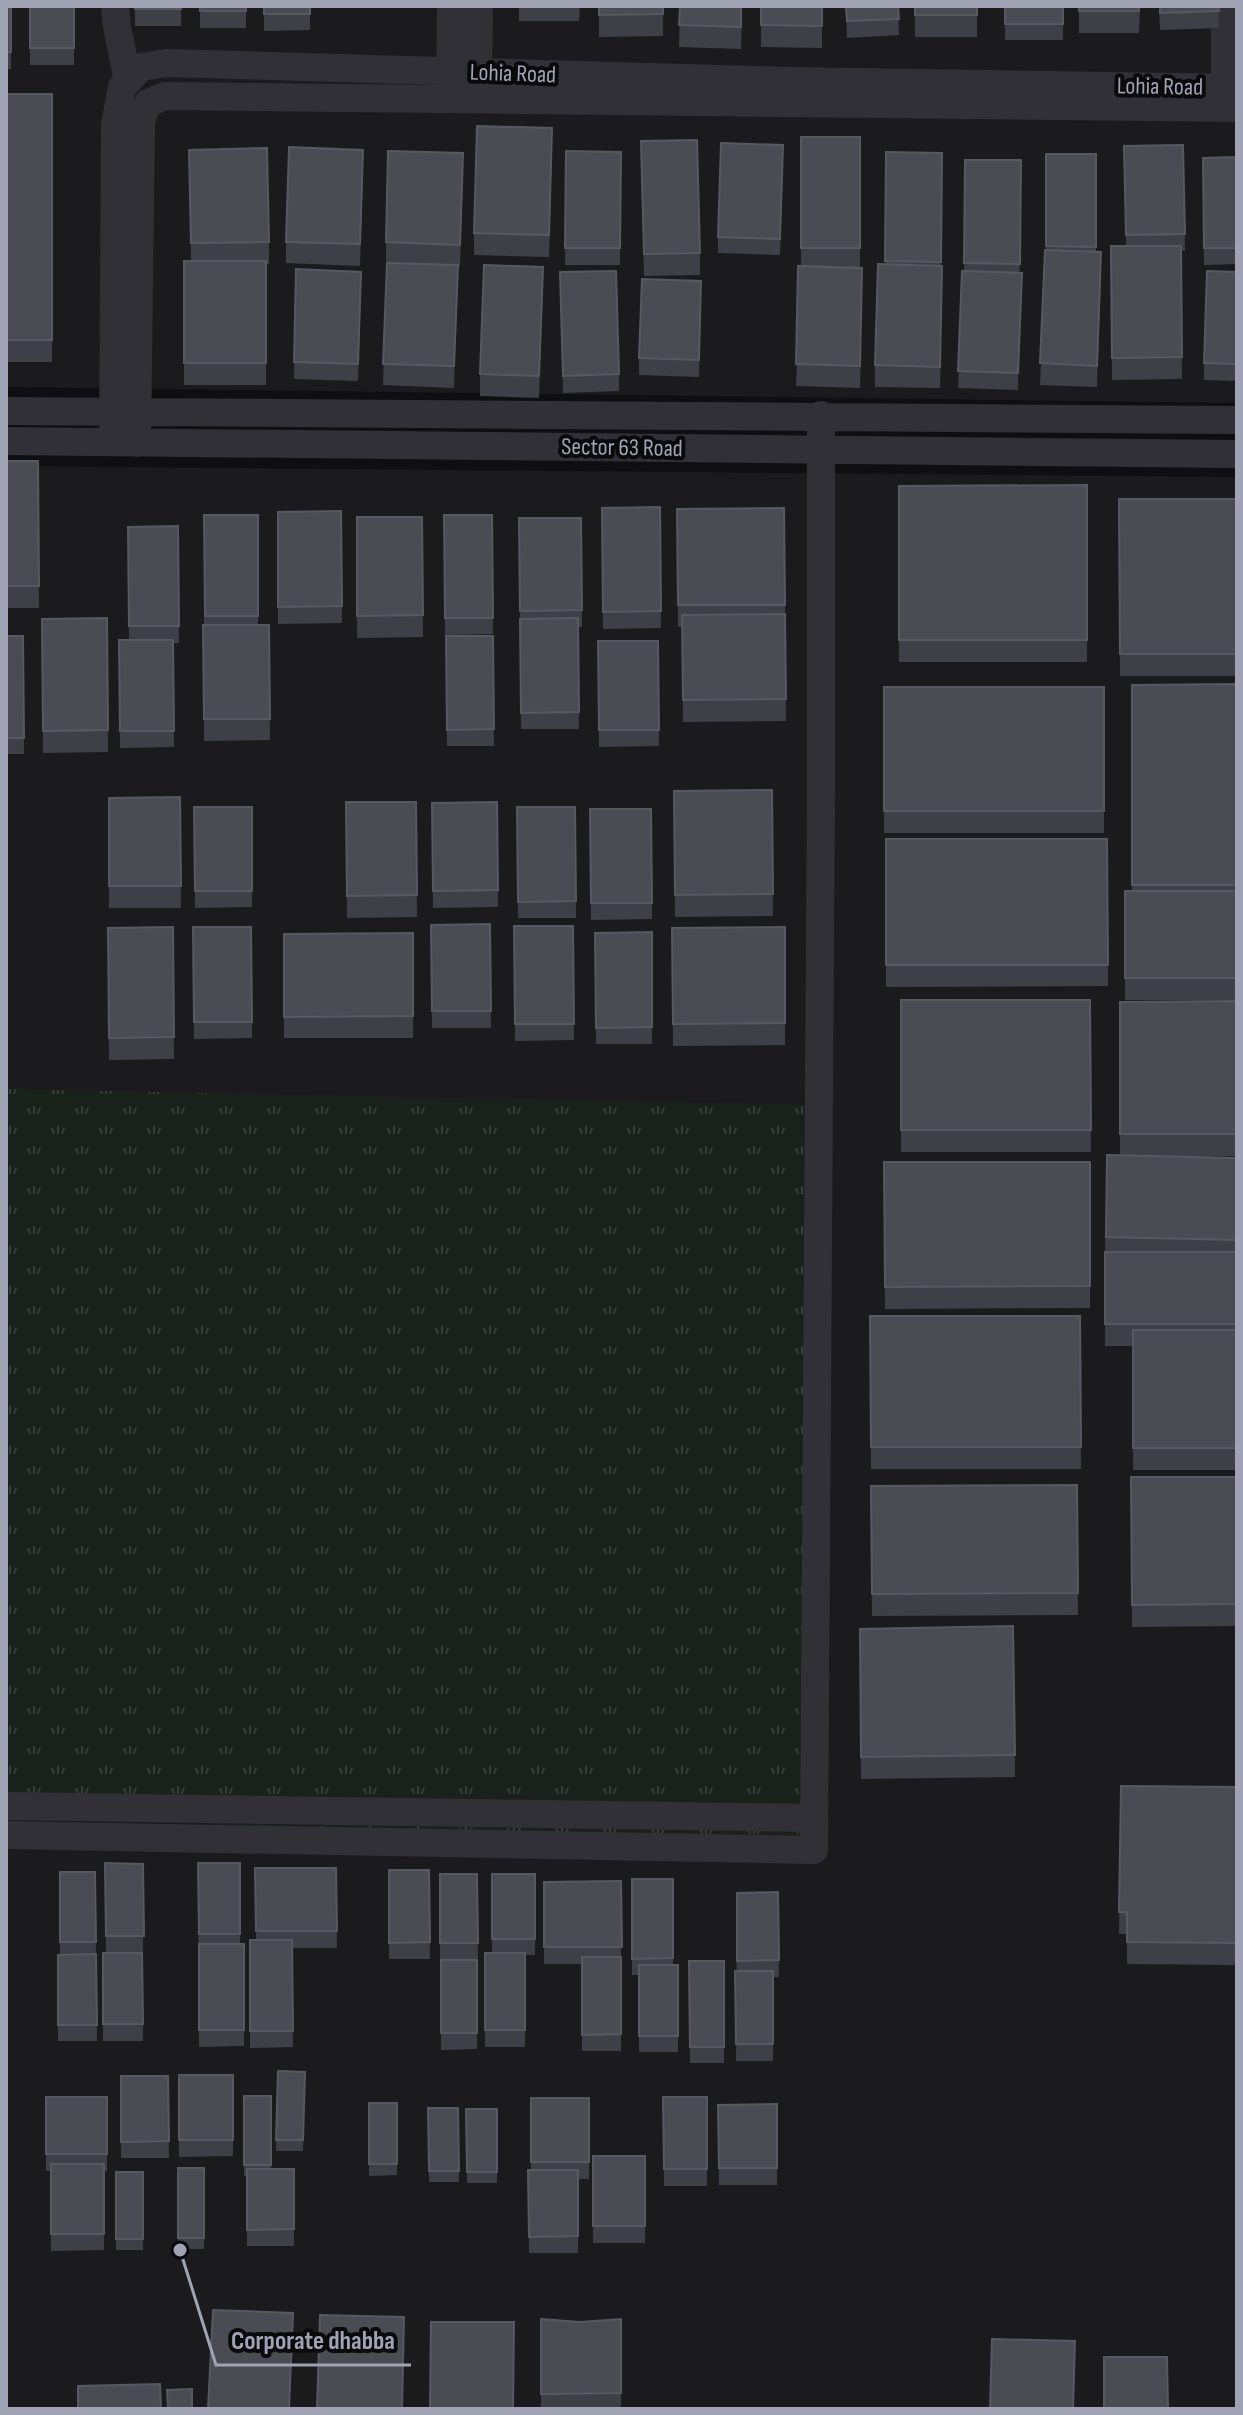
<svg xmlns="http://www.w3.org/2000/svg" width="1243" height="2415" viewBox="0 0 1243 2415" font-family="'Sofia Sans Condensed',sans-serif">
<defs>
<pattern id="grass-tufts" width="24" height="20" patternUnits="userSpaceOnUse" patternTransform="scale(2)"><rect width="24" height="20" fill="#19211b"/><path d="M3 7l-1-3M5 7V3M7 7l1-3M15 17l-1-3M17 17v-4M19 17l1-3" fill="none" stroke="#373e3a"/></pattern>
</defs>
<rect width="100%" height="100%" fill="#0f0f11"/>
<path fill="#1b1b1e" d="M6 6H1237V403L6 387Z
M6 466 1237 477V2409H6Z"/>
<path fill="url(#grass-tufts)" d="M6 1089 819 1105 814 1850 6 1815Z"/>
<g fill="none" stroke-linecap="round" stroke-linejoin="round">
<path stroke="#303036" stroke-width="28" d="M115 6 117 27 128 81
M1225 87V6
M478 89 479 6
M450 90 451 6
M6 411 1237 420
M6 441 1237 454
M113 442 115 125 122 87 141 67 166 63 789 81 1237 88
M137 443 141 121 148 103 165 96 1237 108
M6 1806 814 1818
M6 1835 814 1850 821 790V415"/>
</g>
<path fill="#3f4047" d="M6 6H11V69H6Z
M30 6H74V65H30Z
M135 6H181V26H135Z
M200 6H246V28H200Z
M264 6H310V30L264 31Z
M519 6H580L579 21H519Z
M599 6H663V36L599 37Z
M680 6H742L741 49 679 47Z
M761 6H822V48L761 47Z
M846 6H898L899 35 847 38Z
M915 6H977V37H915Z
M1005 6H1063V40H1005Z
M1079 6H1140L1139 33H1079Z
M1159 6H1218L1219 28 1160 30Z
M6 94H52V362H6Z
M801 137H860V268L862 290 860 388 796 386 801 266Z
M1183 145 1185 251H1181L1182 379 1112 380 1111 246H1126L1124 146Z
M189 150 269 242V264H266V385H184V261H191Z
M552 150 549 257 474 255V233Z
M566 151 621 152 620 265H565Z
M886 152 942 153 941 266 942 288 940 388 875 387V365L885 264Z
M1046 154H1096V252L1101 274 1097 387 1040 385 1046 250Z
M1237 157V264L1204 265 1203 158Z
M965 160H1021L1018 390 958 388 964 271Z
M783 162 780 255 718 253V237Z
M641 163 700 253V275L644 276Z
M363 172 360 266 286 263V242Z
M463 174 460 267 458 266 454 388 383 385 387 264H386V242Z
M296 269 361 288 358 381 294 379Z
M1237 272V381L1204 380V363Z
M701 281 699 377 639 375V358Z
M543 289 539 398 480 396V374Z
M560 289 619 374V391L563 393Z
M6 461H38L39 608H6Z
M1087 485V662H899V486Z
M1119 499H1237V676H1120Z
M660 507 661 628 603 629 602 508Z
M784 508 786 721 683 722 682 627H678L677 509Z
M341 511 342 623 278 624V512Z
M204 515H258V625H269L270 740 204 741Z
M444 515H492L493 634 445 635Z
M357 517H422L423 637 357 638Z
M519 518H581L582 627H578L579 729H521Z
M178 526 179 643H173L174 747 120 748 119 640H129L128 527Z
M107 618 108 752 43 753 42 619Z
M6 636H23L24 754H6Z
M446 636H493L494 746H447Z
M598 641H658L659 746 599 747Z
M1237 684V1000H1125V891H1132V685Z
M884 687H1104V833H884Z
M772 790 773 916 675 917 674 791Z
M180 797 181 908H109V798Z
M346 802H416L417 917 347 918Z
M497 802 498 907 433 908 432 803Z
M194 807H252V907L195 908Z
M517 807H575L576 918H518Z
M590 809H651L652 919 591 920Z
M886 839H1107L1108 986 886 987Z
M490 924 491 1028H432L431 925Z
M514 926H573L574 1040 515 1041Z
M173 927 174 1059 109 1060 108 928Z
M193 927H251L252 1038 194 1039Z
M785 927V1045L673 1046 672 928Z
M652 932V1044H596L595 933Z
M413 933V1038H284V934Z
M901 1000H1090L1091 1152H901Z
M1237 1001V1156H1134L1237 1158V1470H1133V1346H1105V1252L1107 1155 1120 1156V1002Z
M884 1162H1090V1308L885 1309Z
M870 1316H1080L1081 1469H871Z
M1131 1477H1237V1626L1132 1627Z
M1077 1485 1078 1615 872 1616 871 1486Z
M1013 1626 1015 1777 861 1779 860 1629Z
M1121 1786 1237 1787V1965L1127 1964V1934H1119Z
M105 1863 143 1864V2041H103V1953H106Z
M198 1863H240V1944H244V2046L199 2047Z
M255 1868H336L337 1948H292L293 2047 250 2048V1940H256Z
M389 1870H429L430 1959H389Z
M60 1872H95L97 2041H58V1955H60Z
M440 1874H477L478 1960H440Z
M492 1874H535V1955H525V2047H485V1953H492Z
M632 1879H673V1965H678V2052H639V1975H632Z
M621 1881V2051H582V1964H544V1882Z
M778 1892 779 1977H773V2061H736L737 1893Z
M441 1960H477V2049L441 2050Z
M689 1961H724V2063H690Z
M278 2071 305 2072 303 2151H276Z
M179 2075H233V2156L179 2157Z
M121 2076H168L169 2158H121Z
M244 2096H271V2169H294V2246H247V2176H244Z
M46 2097H107V2171H104V2250L51 2251V2171H46Z
M663 2097H707V2186H664Z
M531 2098H589V2179H578V2253H529L528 2170H531Z
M369 2103H397V2175L369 2176Z
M777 2104V2185H719L718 2105Z
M428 2108H458L459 2182H429Z
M466 2109H497V2183H467Z
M593 2156H645V2243H593Z
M178 2168H204V2249H178Z
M116 2172H143V2250H116Z
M541 2319 580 2322 621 2319V2409H541Z"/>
<path fill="#28282d" d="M1101 252V274L1097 387V366Z
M458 265V287L454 388V366Z
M543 267V289L539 398V376Z
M293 2313V2335L289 2409Z"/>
<path fill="#4a4b53" stroke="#575962" stroke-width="2" d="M6 6H11V52H6Z
M30 6H74V48H30Z
M135 6H181V9H135Z
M200 6H246V11H200Z
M264 6H310V14H264Z
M599 6H663V14L599 15Z
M680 6H741V27L679 25Z
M761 6H822V26L761 25Z
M846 6H898L899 19 847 21Z
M915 6H977V15H915Z
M1005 6H1063V24H1005Z
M1079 6H1139V11H1079Z
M1160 6H1218L1219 11 1160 13Z
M6 94H52V340H6Z
M477 126 552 128 549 235 474 233Z
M801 137H860V248H801Z
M697 140 700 253 644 254 641 141Z
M721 143 783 145 780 239 718 237Z
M1183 145 1185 234 1126 235 1124 146Z
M289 147 363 150 360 244 286 242Z
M267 148 269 242 191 243 189 150Z
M388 151 463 153 460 245 386 242Z
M566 151 621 152 620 248H565Z
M886 152 942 153 941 262 885 261Z
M1046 154H1096V247L1046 246Z
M1237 157V248H1204L1203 158Z
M965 160H1021L1020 264 964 263Z
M1111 246H1181L1182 357 1112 358Z
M1045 250 1101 252 1097 366 1040 363Z
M184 261H266V363H184Z
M387 263 458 265 454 366 383 364Z
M878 264 942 266 940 367 875 365Z
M484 265 543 267 539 376 480 374Z
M798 266 862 268 860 366 796 364Z
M296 269 361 272 358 364 294 362Z
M616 271 619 374 563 376 560 272Z
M962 271 1022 273 1018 373 958 371Z
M1207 271 1237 272V364L1204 363Z
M642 279 701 281 699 360 639 358Z
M6 461H38L39 586H6Z
M1087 485V640H899V486Z
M1119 499H1237V654H1120Z
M660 507 661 611 603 612 602 508Z
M784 508 785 605H678L677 509Z
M341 511 342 606 278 607V512Z
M204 515H258V616H205Z
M444 515H492L493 618H445Z
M357 517H422L423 615 357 616Z
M519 518H581L582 610 520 611Z
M178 526 179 626H129L128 527Z
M785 614 786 699 683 700 682 615Z
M107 618 108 730 43 731 42 619Z
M578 618 579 712 521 713 520 619Z
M203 625H269L270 719H204Z
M6 636H23L24 738H6Z
M446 636H493L494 729 447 730Z
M119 640H173L174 731H120Z
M598 641H658L659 730H599Z
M1237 684V885H1132V685Z
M884 687H1104V811H884Z
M772 790 773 894 675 895 674 791Z
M180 797 181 886H109V798Z
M346 802H416L417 895 347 896Z
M497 802 498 890 433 891 432 803Z
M194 807H252V891H195Z
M517 807H575L576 901 518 902Z
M590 809H651L652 903H591Z
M886 839H1107L1108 965H886Z
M1125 891H1237V978H1125Z
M490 924 491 1011H432L431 925Z
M514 926H573L574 1024H515Z
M173 927 174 1037 109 1038 108 928Z
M193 927H251L252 1022H194Z
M785 927V1023L673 1024 672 928Z
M652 932V1027L596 1028 595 933Z
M413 933V1016L284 1017V934Z
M901 1000H1090L1091 1130H901Z
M1237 1001V1134H1120V1002Z
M1107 1155 1237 1158V1240L1106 1237Z
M884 1162H1090V1286L885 1287Z
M1105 1252H1237V1324H1105Z
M870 1316H1080L1081 1447H871Z
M1133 1330H1237V1448H1133Z
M1131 1477H1237V1604L1132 1605Z
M1077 1485 1078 1593 872 1594 871 1486Z
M1013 1626 1015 1755 861 1757 860 1629Z
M1121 1786 1237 1787V1943L1127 1942V1912H1119Z
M105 1863 143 1864 144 1936H106Z
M198 1863H240V1934H199Z
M255 1868H336L337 1931H256Z
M389 1870H429L430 1942 389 1943Z
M60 1872H95L96 1942H60Z
M440 1874H477L478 1943H440Z
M492 1874H535V1939H492Z
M632 1879H673V1958L632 1959Z
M621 1881 622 1947H544V1882Z
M778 1892 779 1960 737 1961V1893Z
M250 1940H292L293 2031H250Z
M199 1944H244V2030H199Z
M103 1953H142L143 2024H103Z
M485 1953H525V2030H485Z
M96 1954 97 2025H58V1955Z
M582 1957H621V2034L582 2035Z
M441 1960H477V2033H441Z
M689 1961H724V2047H690Z
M639 1965H678V2036H639Z
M735 1971H773V2044H736Z
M278 2071 305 2072 303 2140H276Z
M179 2075H233V2140H179Z
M121 2076H168L169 2141 121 2142Z
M244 2096H271V2165H244Z
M46 2097H107V2154H46Z
M663 2097H707V2169H664Z
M531 2098H589V2162H531Z
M369 2103H397V2164H369Z
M777 2104V2168H719L718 2105Z
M428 2108H458L459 2171H429Z
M466 2109H497V2172H467Z
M593 2156H645V2226H593Z
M51 2164H104V2234H51Z
M178 2168H204V2238H178Z
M247 2169H294V2229L247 2230Z
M528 2170H578V2236L529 2237Z
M116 2172H143V2239H116Z
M213 2310 293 2313 289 2409H208Z
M320 2315 404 2317 402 2409H317Z
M541 2319 580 2322 621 2319V2393L541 2394Z
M431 2322H514L513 2409H430Z
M992 2339 1075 2341 1073 2409H990Z
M1104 2357H1167L1168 2409H1104Z
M160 2384 161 2409H78V2386Z
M192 2389V2409H168L167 2390Z"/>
<g text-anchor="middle" stroke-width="8" stroke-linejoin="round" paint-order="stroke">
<g font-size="24" fill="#9fa3b3" stroke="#0a0a0c">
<text transform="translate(513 73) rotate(2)" y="8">Lohia Road</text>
<text transform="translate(1160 86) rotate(1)" y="8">Lohia Road</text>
<text transform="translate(622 447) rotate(1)" y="8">Sector 63 Road</text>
</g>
</g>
<path fill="none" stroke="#9fa3b3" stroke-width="3" d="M180 2250L216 2365H411"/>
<circle fill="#9fa3b3" stroke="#0a0a0c" stroke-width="3" cx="180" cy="2250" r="8"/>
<g font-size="26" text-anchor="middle" font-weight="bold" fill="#9fa3b3" stroke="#0a0a0c" stroke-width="8" stroke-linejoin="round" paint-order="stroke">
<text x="313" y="2349">Corporate dhabba</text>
</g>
<rect width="1243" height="2415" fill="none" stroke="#9fa3b3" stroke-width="16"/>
</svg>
